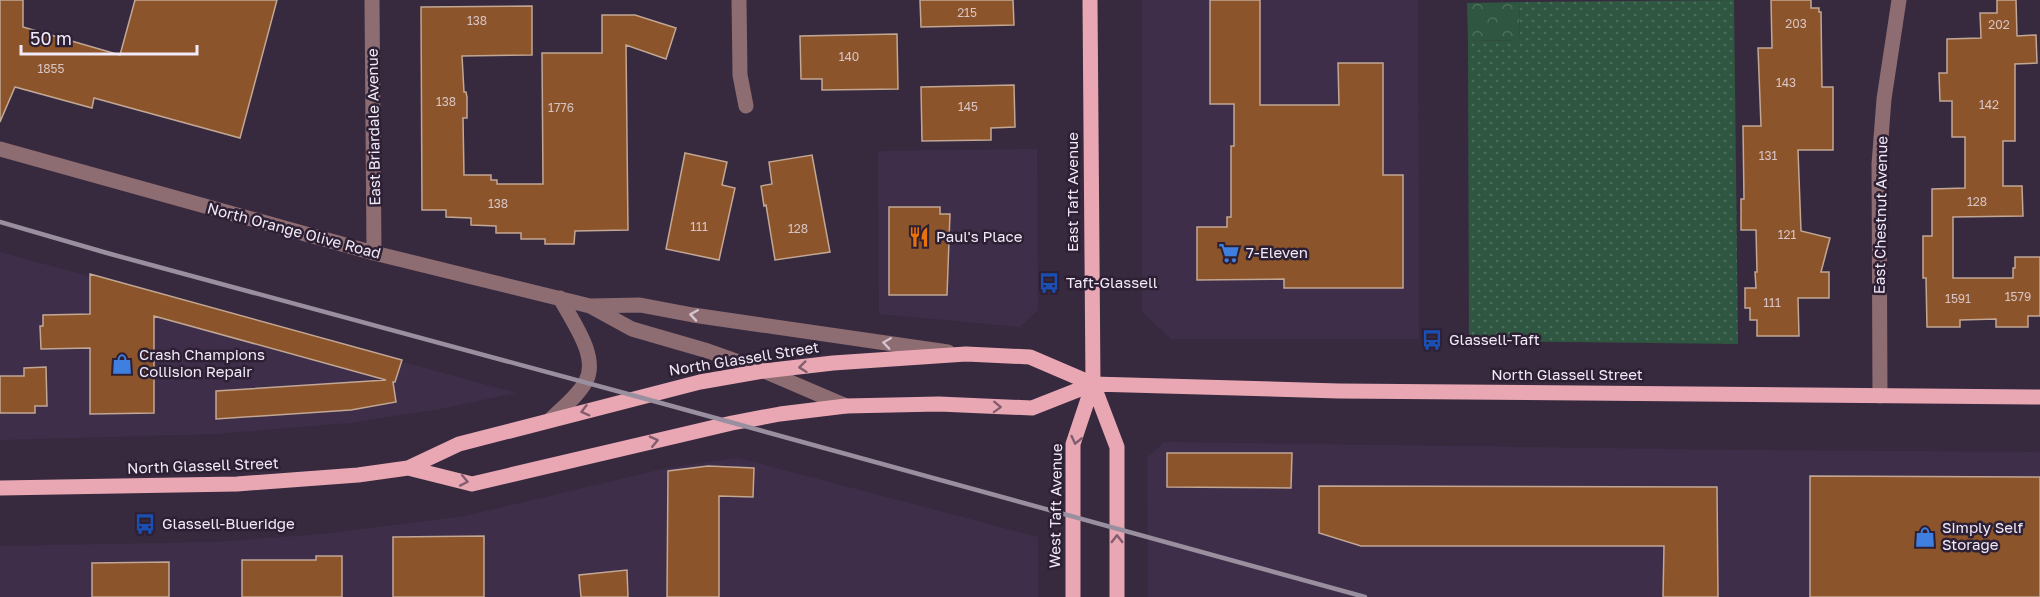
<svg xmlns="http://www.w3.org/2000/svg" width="2040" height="597" viewBox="0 0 2040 597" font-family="'Golos Text',sans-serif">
<defs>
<pattern id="grass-dots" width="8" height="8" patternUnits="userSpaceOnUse" patternTransform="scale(1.5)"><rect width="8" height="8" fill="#2e5640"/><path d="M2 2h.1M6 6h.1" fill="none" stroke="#4d6e5c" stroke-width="1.8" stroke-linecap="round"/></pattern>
<pattern id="forest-crowns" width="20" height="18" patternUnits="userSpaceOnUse" patternTransform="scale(1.5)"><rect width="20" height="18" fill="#2e5640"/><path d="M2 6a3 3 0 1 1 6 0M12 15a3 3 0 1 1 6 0" fill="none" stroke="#4d6e5c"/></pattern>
</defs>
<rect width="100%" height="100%" fill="#372a3e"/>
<path fill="#3f2e49" d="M1142 0H1418L1419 339H1171L1142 312Z
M1037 149 1038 310 1020 327 879 314 878 151Z
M0 252 516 393 440 409 349 423 215 434 0 440Z
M1164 442 1739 450 2040 452V597H1148L1147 458Z
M738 458 1038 537V597H0V546L215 542 323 534 465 516 667 468Z"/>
<path fill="url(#grass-dots)" d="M1734 0 1738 344 1469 341 1468 41 1520 40 1519 2Z"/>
<path fill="url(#forest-crowns)" d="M1519 2 1520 40 1468 41 1467 3Z"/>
<path fill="#8c542a" stroke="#c2a795" stroke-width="1.5" d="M0 0H23V27L120 55 135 0H277L240 138 94 98 92 108 15 87 0 122Z
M920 0H1013L1014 25 921 27Z
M1210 0H1260V105H1339L1338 63H1383V175H1403V288H1284V279L1197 280V227H1227V217H1231V146H1234V104H1210Z
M1771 0H1811V8H1819V12H1821L1822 87H1833V150H1798L1801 231 1830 238 1821 272H1829V298H1798L1799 336H1757V320H1750V308H1745V288H1756L1755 272H1757L1756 230H1741V199H1744L1743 126H1761L1758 48H1772Z
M1997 0H2016L2017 36 2036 35 2037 63 2015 64V141H2003V186H2022L2023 216 1953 217V278H2013V268H2015V257H2040V316H2028V327H1996V319L1960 320V327H1927L1926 278H1923V236H1932V189L1965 188V137H1952V101H1940L1939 73H1947V39L1981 38 1980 13H1997Z
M532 6V55L462 56 464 92H466L467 97V118H463L464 175H491V180H497V184H543L542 53H602V15H635L676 28 666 59 626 45 628 230 575 231 574 244H545V239H521V233H496V226L471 225V218L446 217V210H422L421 7Z
M897 34 898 89 822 90V79H801L800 36Z
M1014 85 1015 127 991 128V140L922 141 921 87Z
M685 153 727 162 722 185 735 188 719 260 666 249Z
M812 155 830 252 775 260 766 205 764 206 761 186 772 184 769 162Z
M889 207H940V214H950L947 295H889Z
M90 274 402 360 395 382H393L396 402 351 410 216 419V391L386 380 154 316V413L90 414V348L41 349 40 326H43V315L90 314Z
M46 367 47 406H35V413H0V376H24V368Z
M1167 453H1292L1291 488 1167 487Z
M708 466 754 468 753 497 719 496V597H667L668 471Z
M1810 476 2040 477V597H1810Z
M1319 486 1717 487 1718 597H1663L1664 546H1361L1319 533Z
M484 536V597H393V537Z
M316 556H342V597H242V560H316Z
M169 562V597H92V563Z
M627 570 628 597H581L579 575Z"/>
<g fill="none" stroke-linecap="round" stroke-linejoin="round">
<path stroke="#8d6c72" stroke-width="15" d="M372 0 374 253
M739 0 740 75 746 106
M0 149 374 253 590 306 640 305 693 315 948 352
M590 306 632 329 708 351 764 371 846 406
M1880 396 1879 164 1884 99 1899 0
M550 420C562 408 578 396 586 381 599 356 572 321 560 298"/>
<path stroke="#e9a7b4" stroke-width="15" d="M1093 384 1117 447V597
M408 468 472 484 732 423 780 414 846 406 939 404 1032 408 1093 384
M0 488 237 484 358 475 408 468 459 444 700 382 764 371 833 363 966 354 1030 357 1093 384 1339 391 2040 397
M1073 597V444L1093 384 1090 0"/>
<path stroke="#998f9f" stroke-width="4.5" d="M0 222 107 253 639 397 1365 597"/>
</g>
<defs><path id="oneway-chevron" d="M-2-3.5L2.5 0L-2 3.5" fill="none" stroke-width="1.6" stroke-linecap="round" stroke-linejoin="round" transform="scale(1.5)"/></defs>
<g stroke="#d3c4cf">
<use href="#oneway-chevron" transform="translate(694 315) rotate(-171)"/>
<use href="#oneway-chevron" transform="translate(887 343) rotate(-172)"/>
</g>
<g stroke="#825d6e">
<use href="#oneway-chevron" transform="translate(803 367) rotate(174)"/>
<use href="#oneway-chevron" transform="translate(997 407) rotate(2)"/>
<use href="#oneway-chevron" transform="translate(585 411) rotate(165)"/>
<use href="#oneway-chevron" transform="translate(1076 440) rotate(103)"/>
<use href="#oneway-chevron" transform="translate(654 441) rotate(-13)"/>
<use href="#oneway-chevron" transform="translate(464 481) rotate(11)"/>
<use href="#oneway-chevron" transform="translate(1117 539) rotate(-90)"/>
</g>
<defs>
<g id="restaurant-bare" transform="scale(1.62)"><path d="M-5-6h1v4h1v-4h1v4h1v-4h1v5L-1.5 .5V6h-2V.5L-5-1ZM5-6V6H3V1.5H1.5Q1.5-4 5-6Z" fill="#e8710a" stroke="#2d2034" stroke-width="2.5" paint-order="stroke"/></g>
<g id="supermarket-bare" transform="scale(1.62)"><path d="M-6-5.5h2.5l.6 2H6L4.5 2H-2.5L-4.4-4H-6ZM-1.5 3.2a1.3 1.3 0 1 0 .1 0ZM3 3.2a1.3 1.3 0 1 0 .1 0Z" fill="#3f7fe0" stroke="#2d2034" stroke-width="2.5" paint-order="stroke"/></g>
<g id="bus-bare" transform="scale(1.62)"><path d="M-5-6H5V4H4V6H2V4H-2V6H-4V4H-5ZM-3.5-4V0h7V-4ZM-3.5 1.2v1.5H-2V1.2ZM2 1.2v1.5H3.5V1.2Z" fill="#1a4fb4" stroke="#2d2034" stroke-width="2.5" paint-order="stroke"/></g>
<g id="shop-bare" transform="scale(1.62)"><path d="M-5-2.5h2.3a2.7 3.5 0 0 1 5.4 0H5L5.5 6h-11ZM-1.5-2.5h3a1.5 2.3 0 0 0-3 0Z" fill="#3f7fe0" stroke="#2d2034" stroke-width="2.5" paint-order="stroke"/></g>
</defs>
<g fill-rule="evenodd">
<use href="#restaurant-bare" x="919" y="237"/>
<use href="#supermarket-bare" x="1229" y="253"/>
<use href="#bus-bare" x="1049" y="283"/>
<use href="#bus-bare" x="1432" y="340"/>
<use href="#shop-bare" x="122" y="364"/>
<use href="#bus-bare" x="145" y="524"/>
<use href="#shop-bare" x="1925" y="537"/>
</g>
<g text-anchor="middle" stroke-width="5" stroke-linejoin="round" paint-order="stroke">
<g font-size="12" fill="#d8c4c4">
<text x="967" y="17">215</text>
<text x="477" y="25">138</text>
<text x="1796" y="28">203</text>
<text x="1999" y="29">202</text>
<text x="849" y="61">140</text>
<text x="51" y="73">1855</text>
<text x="1786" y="87">143</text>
<text x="446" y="106">138</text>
<text x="1989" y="109">142</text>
<text x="968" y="111">145</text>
<text x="561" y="112">1776</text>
<text x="1768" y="160">131</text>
<text x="1977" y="206">128</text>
<text x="498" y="208">138</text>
<text x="699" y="231">111</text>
<text x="798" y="233">128</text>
<text x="1787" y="239">121</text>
<text x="2018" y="301">1579</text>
<text x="1958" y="303">1591</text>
<text x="1772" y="307">111</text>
</g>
<g font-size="15" fill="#f1e9f7" stroke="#2d2034">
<text transform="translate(374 127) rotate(-91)" y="5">East Briardale Avenue</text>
<text transform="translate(1073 192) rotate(-90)" y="5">East Taft Avenue</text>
<text transform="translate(1881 215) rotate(-89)" y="5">East Chestnut Avenue</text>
<text transform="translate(294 231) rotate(15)" y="5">North Orange Olive Road</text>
<text transform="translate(744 359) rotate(-9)" y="5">North Glassell Street</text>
<text x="1567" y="380">North Glassell Street</text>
<text transform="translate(203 466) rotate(-2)" y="5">North Glassell Street</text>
<text transform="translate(1056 506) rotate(-89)" y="5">West Taft Avenue</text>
</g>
<g font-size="15" fill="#f1e9f7" stroke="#2d2034" text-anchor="start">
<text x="936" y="242">Paul's Place</text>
<text x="1246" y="258">7-Eleven</text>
<text x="1066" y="288">Taft-Glassell</text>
<text x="1449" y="345">Glassell-Taft</text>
<text x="139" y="360">Crash Champions<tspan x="139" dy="17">Collision Repair</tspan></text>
<text x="162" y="529">Glassell-Blueridge</text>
<text x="1942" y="533">Simply Self<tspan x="1942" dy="17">Storage</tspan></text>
</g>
</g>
<path d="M21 45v9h176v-9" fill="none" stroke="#f1e9f7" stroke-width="3"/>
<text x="30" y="45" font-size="18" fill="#f1e9f7" stroke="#2d2034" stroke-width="4.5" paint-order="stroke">50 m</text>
</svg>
